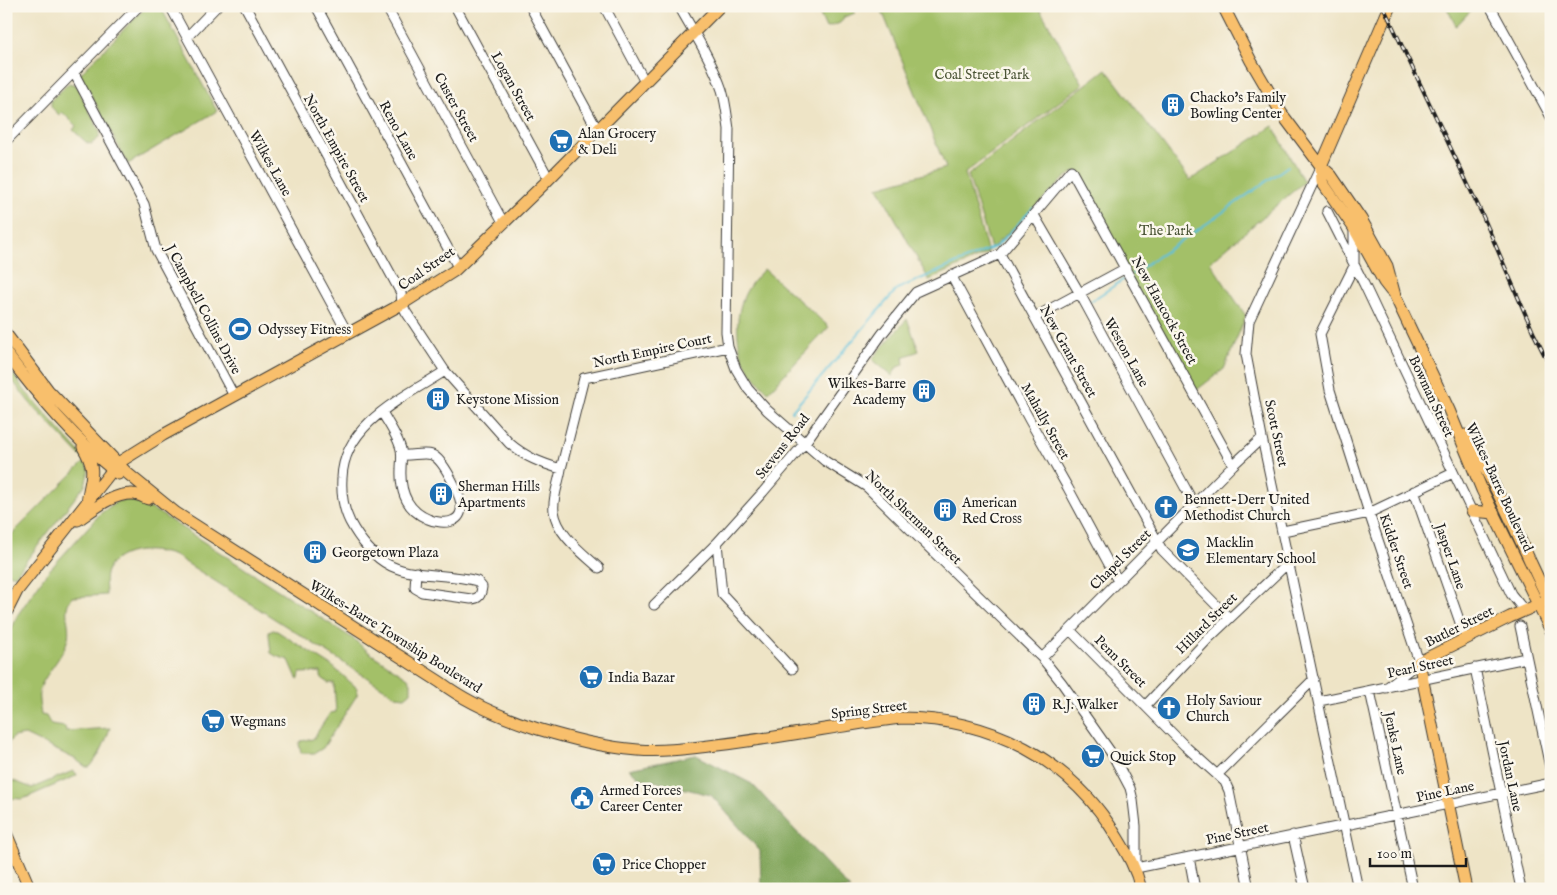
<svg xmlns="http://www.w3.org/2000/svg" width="1557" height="895" viewBox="0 0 1557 895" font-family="'IM FELL English',serif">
<rect width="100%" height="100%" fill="#fbf7ec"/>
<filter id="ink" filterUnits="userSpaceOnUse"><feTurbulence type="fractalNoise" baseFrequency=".02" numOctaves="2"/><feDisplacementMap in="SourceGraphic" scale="10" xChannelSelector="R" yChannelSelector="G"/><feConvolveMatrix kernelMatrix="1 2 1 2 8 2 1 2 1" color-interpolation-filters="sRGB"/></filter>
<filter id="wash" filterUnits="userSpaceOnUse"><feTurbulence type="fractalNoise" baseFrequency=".0096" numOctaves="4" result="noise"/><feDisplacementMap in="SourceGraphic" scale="20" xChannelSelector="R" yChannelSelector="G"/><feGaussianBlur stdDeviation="1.12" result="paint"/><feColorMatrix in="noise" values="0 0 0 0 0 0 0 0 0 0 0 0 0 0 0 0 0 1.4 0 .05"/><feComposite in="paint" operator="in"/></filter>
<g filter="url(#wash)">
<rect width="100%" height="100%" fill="#eee4c6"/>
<path fill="#a3c067" stroke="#606e42" d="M147 6H160L217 111 128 164 80 74Z
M822 6H854L855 13 844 17 840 23 826 28 817 8Z
M880 6H1038L1083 84 965 173 988 253 929 280 878 187 946 168Z
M1446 6H1475L1456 26Z
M1106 69 1190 180 1273 126 1304 182 1210 262 1246 316 1224 369 1194 392 1096 217V200L1076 171 1065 178 991 249 968 175Z
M69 83 76 85 100 132 99 138 91 144 87 143 73 130 76 126 62 112 59 115 51 107V100Z
M764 269 829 327 768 392C761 385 754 377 748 368 734 345 734 310 749 287 753 280 759 275 764 269Z
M907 319 919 351 903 357 904 365 897 367 892 376 872 359Z
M6 364 26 392 83 456 89 470 85 485 78 494 16 574 12 575 6 573V540L85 461 29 402 6 372Z
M129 500 146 506 159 513 352 638 370 653 408 678 411 683V692L405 697 396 696 177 557C157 548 117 546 107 571 104 578 106 587 106 595L72 597C61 611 71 622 68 638 64 656 47 671 40 688 37 695 40 707 41 715L46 716 51 725 65 727 66 731 110 728C105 743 100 755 90 767H86L75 759 25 735 13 737 6 746V641L19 613 45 575 100 514 117 501Z
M273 630 277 631 332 666 357 688V695L323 748 315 753H301L299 744 301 741 313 739 330 713 336 712 334 683H328L321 677V672L300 673 299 679 297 678 289 660 276 656 271 653 269 635V632Z
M73 771 77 774 76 776 23 799 6 798V778L32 788Z"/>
<path fill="#82a65c" stroke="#4f613c" d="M696 755 752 784 850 889H761L760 851 711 795 640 778 629 769Z"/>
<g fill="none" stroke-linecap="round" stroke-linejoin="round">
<path stroke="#5cc0da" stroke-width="2" d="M1132 274 1209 222 1288 166
M1088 303 1126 278
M792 411 897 289 997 246 1033 208"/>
</g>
</g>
<g filter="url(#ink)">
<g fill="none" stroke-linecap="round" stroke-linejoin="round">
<g stroke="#3c3a36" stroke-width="11">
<path id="minor" d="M170 6 348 334
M245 6 401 293 402 304 406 312 445 371 509 443C525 457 541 463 561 469L584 378 728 347
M316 6 458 267
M386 6 503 222
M455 6 549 179
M530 6 598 131
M604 6 645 82
M679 6C694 33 712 61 722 90 726 103 727 116 729 129L726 332 728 347 736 369 748 389 767 410 825 461 867 487 1042 658 1062 683 1112 754 1130 788 1133 800 1136 826V868L1551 783
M1490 6 1551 117
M187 37 217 6
M74 73 144 204 156 250 234 396
M6 141 139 6
M1321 166 1249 321 1246 354 1262 438 1358 889
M1327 211 1364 284 1511 594 1524 610
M1034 215 1079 292 1194 504
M1354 230V266L1320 334 1330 390 1369 513 1419 662 1386 688
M1000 254 1162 550 1229 618
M951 275 1030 421 1068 488 1118 581
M1035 317 1126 268
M382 412C388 423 396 434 400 446 403 453 401 461 401 469 400 490 406 510 428 519 434 522 447 524 454 520 460 517 462 510 461 504 459 492 443 459 432 455 425 452 411 456 402 455
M561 469C559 482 552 499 554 511 557 535 583 553 599 568
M1414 491 1463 631
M1283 531 1369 513 1453 473
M717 543 722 594 792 669
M416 572 415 588 422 592 471 599C479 599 481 595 482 587L477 581C450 573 417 578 391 566 374 558 359 539 350 522 343 508 341 494 342 478 344 423 405 397 445 371
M654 605 717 543 763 492 804 444 882 334 916 292 1000 254 1071 170 1233 465
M1520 626 1551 772
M1070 630 1185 746 1225 782 1229 791 1249 889
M1042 658 1233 465 1262 438
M1475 668 1521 889
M1370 691 1413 889
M1319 701 1526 658
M1146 705 1210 637 1289 562
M1217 775 1314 679
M1293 835 1305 889
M1189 857 1195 889"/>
</g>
<g stroke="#3c3a36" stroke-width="13">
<path id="major" d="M1223 6 1251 61 1282 114 1321 166 1331 175 1361 219 1387 266 1395 296 1449 410 1482 490 1551 631
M1390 6 1321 166 1322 182 1354 228 1384 282 1391 291
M6 334 48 390 127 473 176 513 440 682C469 704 503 718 538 729 572 739 602 747 638 750 664 752 691 748 717 745 779 738 839 725 901 718 990 718 1071 759 1117 837 1128 855 1136 868 1141 889
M6 353C39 397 74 439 118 474
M1465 435C1499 487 1523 549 1551 605
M83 447C98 473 90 477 87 503
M1472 511 1494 513
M78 520C94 509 113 493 133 494 138 494 143 497 148 499
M6 613 17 591 118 463 163 435 402 304 454 271 544 184 720 6
M6 833 30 889
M1466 889 1419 662 1510 617 1551 599"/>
</g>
<use href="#minor" stroke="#fff" stroke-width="9"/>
<use href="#major" stroke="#f8bf6c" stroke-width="11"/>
<g stroke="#1c1c1c" stroke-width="4">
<path id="rail" d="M1383 6 1482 214 1534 334 1551 368"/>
</g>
<use href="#rail" stroke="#fbf7ec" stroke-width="2" stroke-dasharray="5.5" stroke-linecap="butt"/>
</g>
</g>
<defs>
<g id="building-disc" transform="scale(1.25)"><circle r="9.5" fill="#1f6fb2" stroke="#fbf7ec"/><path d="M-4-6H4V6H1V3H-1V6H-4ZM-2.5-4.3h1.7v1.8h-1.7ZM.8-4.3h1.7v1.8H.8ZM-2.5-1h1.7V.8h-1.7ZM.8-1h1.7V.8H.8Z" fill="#fff"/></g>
<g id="supermarket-disc" transform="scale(1.25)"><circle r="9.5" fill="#1f6fb2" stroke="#fbf7ec"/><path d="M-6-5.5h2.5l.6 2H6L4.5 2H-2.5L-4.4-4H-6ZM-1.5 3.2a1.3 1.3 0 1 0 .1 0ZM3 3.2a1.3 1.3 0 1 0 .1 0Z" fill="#fff"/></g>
<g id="stadium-disc" transform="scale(1.25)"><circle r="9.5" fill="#1f6fb2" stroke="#fbf7ec"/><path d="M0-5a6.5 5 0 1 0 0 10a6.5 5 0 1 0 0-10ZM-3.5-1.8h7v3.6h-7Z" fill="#fff"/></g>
<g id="church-disc" transform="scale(1.25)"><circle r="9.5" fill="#1f6fb2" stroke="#fbf7ec"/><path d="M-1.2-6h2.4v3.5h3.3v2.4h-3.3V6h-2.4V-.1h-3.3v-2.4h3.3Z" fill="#fff"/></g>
<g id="school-disc" transform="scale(1.25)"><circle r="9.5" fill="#1f6fb2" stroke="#fbf7ec"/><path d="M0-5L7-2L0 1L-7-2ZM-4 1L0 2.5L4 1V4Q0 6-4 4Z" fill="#fff"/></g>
<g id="civic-disc" transform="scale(1.25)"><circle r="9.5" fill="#1f6fb2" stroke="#fbf7ec"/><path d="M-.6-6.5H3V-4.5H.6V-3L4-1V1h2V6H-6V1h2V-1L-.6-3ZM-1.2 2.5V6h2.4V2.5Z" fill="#fff"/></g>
</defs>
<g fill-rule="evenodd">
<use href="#building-disc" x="1173" y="105"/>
<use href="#supermarket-disc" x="561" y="141"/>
<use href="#stadium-disc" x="240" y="329"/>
<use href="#building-disc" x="924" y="391"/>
<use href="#building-disc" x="438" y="399"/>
<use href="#building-disc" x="441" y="494"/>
<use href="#church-disc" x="1166" y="507"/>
<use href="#building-disc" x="945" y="510"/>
<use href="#school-disc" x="1188" y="550"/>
<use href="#building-disc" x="315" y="552"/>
<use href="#supermarket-disc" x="591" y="677"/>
<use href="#building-disc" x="1034" y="704"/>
<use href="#church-disc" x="1169" y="708"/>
<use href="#supermarket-disc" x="213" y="721"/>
<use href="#supermarket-disc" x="1093" y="756"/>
<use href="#civic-disc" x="582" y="798"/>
<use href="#supermarket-disc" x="604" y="864"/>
</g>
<g text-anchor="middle" stroke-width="5" stroke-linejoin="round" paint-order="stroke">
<g font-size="14" fill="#4b5536" stroke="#fbf7ec">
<text x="982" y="79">Coal Street Park</text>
<text x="1166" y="235">The Park</text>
</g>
<g font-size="14" fill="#1c1c1c" stroke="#fbf7ec">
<text transform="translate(514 86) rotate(61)" y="5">Logan Street</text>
<text transform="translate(457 107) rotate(61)" y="5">Custer Street</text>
<text transform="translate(399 130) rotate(61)" y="5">Reno Lane</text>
<text transform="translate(337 148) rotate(61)" y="5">North Empire Street</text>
<text transform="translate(271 163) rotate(61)" y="5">Wilkes Lane</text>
<text transform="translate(426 268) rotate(-35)" y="5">Coal Street</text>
<text transform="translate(204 309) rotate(62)" y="5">J Campbell Collins Drive</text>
<text transform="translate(1165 310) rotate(61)" y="5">New Hancock Street</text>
<text transform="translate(652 350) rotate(-12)" y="5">North Empire Court</text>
<text transform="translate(1069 351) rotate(61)" y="5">New Grant Street</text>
<text transform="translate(1127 352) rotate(61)" y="5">Weston Lane</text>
<text transform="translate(1432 396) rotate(65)" y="5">Bowman Street</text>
<text transform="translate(1046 421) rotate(61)" y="5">Mahally Street</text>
<text transform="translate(1277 433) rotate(78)" y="5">Scott Street</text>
<text transform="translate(782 446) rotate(-52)" y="5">Stevens Road</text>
<text transform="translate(1500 487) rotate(65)" y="5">Wilkes-Barre Boulevard</text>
<text transform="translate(914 517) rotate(44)" y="5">North Sherman Street</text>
<text transform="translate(1397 551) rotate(71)" y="5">Kidder Street</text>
<text transform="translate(1451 556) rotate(71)" y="5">Jasper Lane</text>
<text transform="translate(1120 559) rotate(-45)" y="5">Chapel Street</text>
<text transform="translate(1206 623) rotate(-45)" y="5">Hillard Street</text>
<text transform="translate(1459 626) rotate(-27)" y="5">Butler Street</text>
<text transform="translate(396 636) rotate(32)" y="5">Wilkes-Barre Township Boulevard</text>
<text transform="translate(1121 661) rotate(45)" y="5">Penn Street</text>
<text transform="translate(1420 666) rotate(-12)" y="5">Pearl Street</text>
<text transform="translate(869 709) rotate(-7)" y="5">Spring Street</text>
<text transform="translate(1396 743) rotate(78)" y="5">Jenks Lane</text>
<text transform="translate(1511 776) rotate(78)" y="5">Jordan Lane</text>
<text transform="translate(1445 791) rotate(-12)" y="5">Pine Lane</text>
<text transform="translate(1237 833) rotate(-12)" y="5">Pine Street</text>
</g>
<g font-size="14" fill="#1c1c1c" stroke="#fbf7ec" text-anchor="start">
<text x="1190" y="102">Chacko's Family<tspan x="1190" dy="16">Bowling Center</tspan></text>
<text x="578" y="138">Alan Grocery<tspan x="578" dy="16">&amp; Deli</tspan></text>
<text x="258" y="334">Odyssey Fitness</text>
<text x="906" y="388" text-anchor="end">Wilkes-Barre<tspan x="906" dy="16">Academy</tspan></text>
<text x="456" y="404">Keystone Mission</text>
<text x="458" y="491">Sherman Hills<tspan x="458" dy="16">Apartments</tspan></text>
<text x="1184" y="504">Bennett-Derr United<tspan x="1184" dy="16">Methodist Church</tspan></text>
<text x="962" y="507">American<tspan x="962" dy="16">Red Cross</tspan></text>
<text x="1206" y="547">Macklin<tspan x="1206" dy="16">Elementary School</tspan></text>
<text x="332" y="557">Georgetown Plaza</text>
<text x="608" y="682">India Bazar</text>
<text x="1186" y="705">Holy Saviour<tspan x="1186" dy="16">Church</tspan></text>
<text x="1052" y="709">R.J. Walker</text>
<text x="230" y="726">Wegmans</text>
<text x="1110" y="761">Quick Stop</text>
<text x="600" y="795">Armed Forces<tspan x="600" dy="16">Career Center</tspan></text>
<text x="622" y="869">Price Chopper</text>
</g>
</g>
<rect width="1557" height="895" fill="none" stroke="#fbf7ec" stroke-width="25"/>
<path d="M1370 858v8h96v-8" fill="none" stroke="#1c1c1c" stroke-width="2.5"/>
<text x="1377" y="858" font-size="15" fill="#1c1c1c" stroke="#fbf7ec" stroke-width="4" paint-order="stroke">100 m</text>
</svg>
